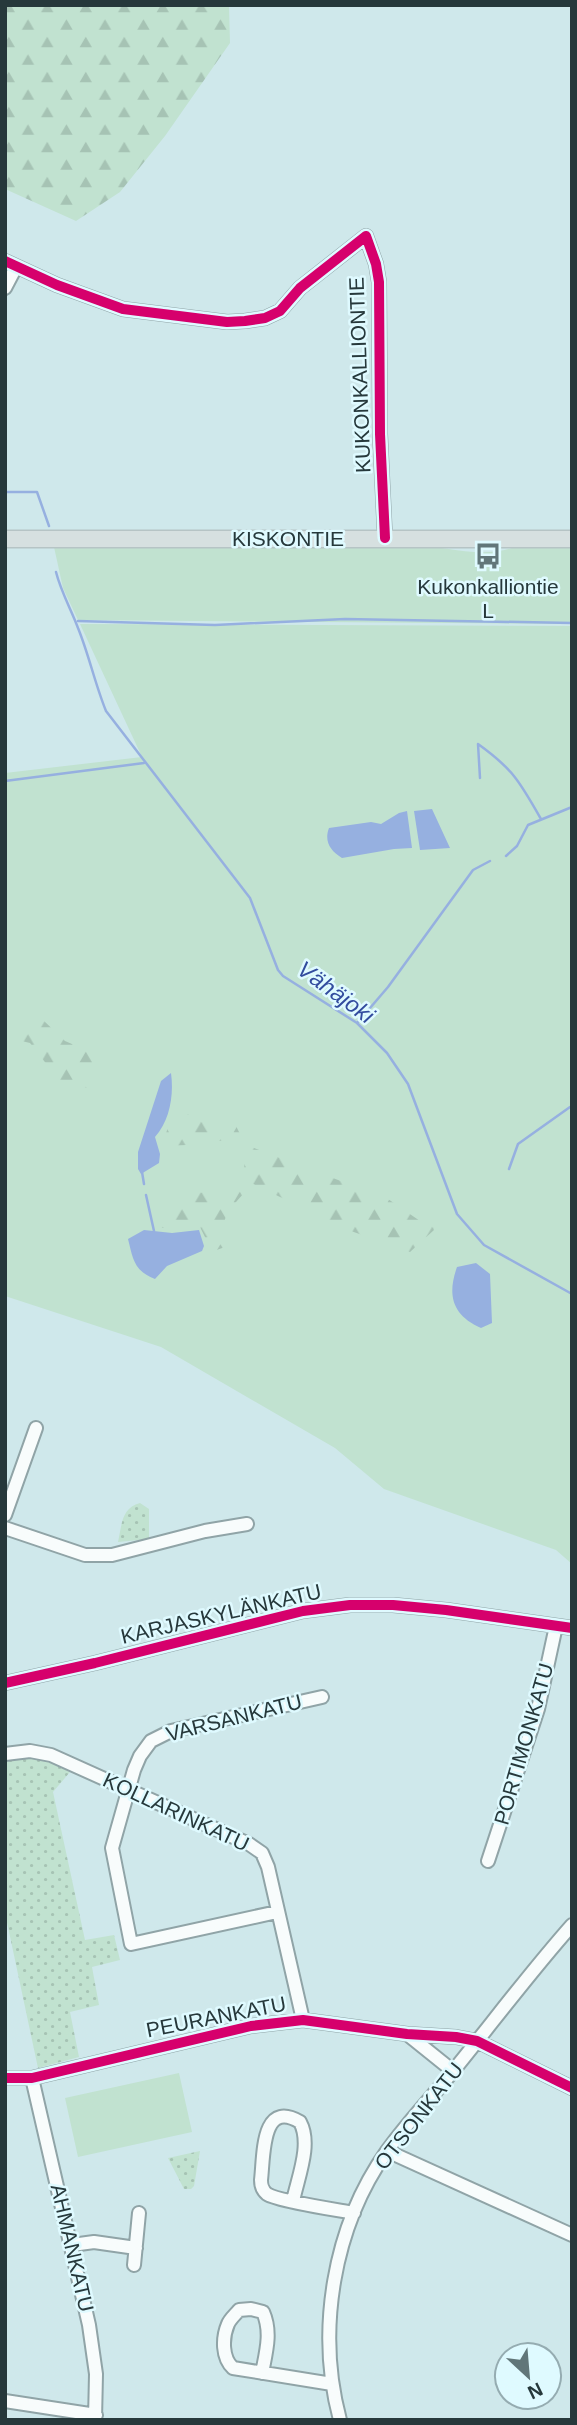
<svg xmlns="http://www.w3.org/2000/svg" width="577" height="2425" viewBox="0 0 577 2425" font-family="Helvetica,sans-serif">
<defs>
<pattern id="forest-firs" width="22" height="20" patternUnits="userSpaceOnUse" patternTransform="scale(1.75)"><rect width="22" height="20" fill="#c1e2d0"/><path d="M5 1l3.5 6h-7zM16 11l3.5 6h-7z" fill="#a6c3b4"/></pattern>
<pattern id="park-dots" width="8" height="8" patternUnits="userSpaceOnUse" patternTransform="scale(1.75)"><rect width="8" height="8" fill="#c1e2d0"/><path d="M2 2h.1M6 6h.1" fill="none" stroke="#a6c3b4" stroke-width="1.8" stroke-linecap="round"/></pattern>
</defs>
<rect width="100%" height="100%" fill="#cfe8eb"/>
<path fill="#c1e2d0" d="M517 546 572 547V624L78 620 63 588 54 547H436C462 551 492 557 517 546Z
M80 624 572 626V1564L556 1550 384 1489 335 1448 161 1347 5 1296V773L142 757Z
M179 2073 192 2132 78 2157 65 2098Z"/>
<path fill="url(#forest-firs)" d="M5 5H229L230 43 165 136 120 192 76 221 5 189Z
M44 1021 65 1041 86 1050 98 1059 95 1089 46 1081 48 1066 30 1043 5 1037V1033Z
M189 1111 232 1118 242 1138 186 1145 162 1146 169 1124 184 1125Z
M246 1145 388 1199 420 1221 435 1222 434 1230 410 1252 351 1231 249 1182 244 1170Z
M247 1190C231 1207 216 1223 225 1247L208 1253 205 1237 198 1223 176 1229 153 1227 148 1206 186 1209 193 1206V1193Z"/>
<path fill="url(#park-dots)" d="M140 1503 149 1509V1539L118 1542C122 1525 121 1508 140 1503Z
M28 1757 45 1760 70 1772 53 1792 85 1940 114 1935 120 1960 92 1967 99 2005 70 2012 79 2057 38 2068 5 1913V1762Z
M200 2151 194 2186 191 2189H184L168 2158Z"/>
<path fill="#96b0e0" d="M432 809 450 848 420 850 414 811Z
M407 811 412 848 394 849 342 858C330 851 324 841 329 828L371 822 381 824 399 813Z
M171 1073C174 1095 170 1120 155 1137L160 1154 159 1163 141 1174 138 1169V1152L161 1081Z
M144 1230 172 1233 199 1230 204 1246 202 1251 167 1266 155 1279C134 1271 133 1259 128 1239Z
M476 1263 490 1274 492 1323 481 1328C452 1315 447 1295 457 1267Z"/>
<g fill="none" stroke-linecap="round" stroke-linejoin="round">
<path stroke="#96b0e0" stroke-width="2.5" d="M5 492H37L49 526
M56 572C61 592 71 609 78 628 89 655 95 684 106 711L250 898 278 970 283 976 357 1023 387 1053 408 1084 457 1214 484 1245 572 1294
M78 621 215 625 345 619 572 623
M480 778 478 744C513 769 520 782 541 819
M5 781 144 763
M506 856 517 846 528 825 572 807
M358 1022 388 987 473 870 490 861
M509 1169 518 1144 570 1107
M142 1172 144 1184
M146 1195 154 1231"/>
<g stroke="#90a4a7" stroke-width="16">
<path id="minor" d="M5 261 57 285 123 309 227 322 245 321 265 318 280 311 300 288 366 236 376 264 379 282 380 434 385 538
M5 288 16 267
M5 1515 36 1428
M5 1528 85 1555H112L205 1531 247 1524
M5 1683 95 1663 303 1611 350 1605H393L446 1610 572 1628
M5 1754 30 1751 51 1755 249 1844 262 1853 268 1867 303 2020
M488 1861 538 1709 556 1626
M277 1912 131 1944 112 1848 134 1770 140 1756 151 1741 171 1731 322 1697
M407 2034 453 2071
M5 2078H32L251 2026 303 2020 407 2034 456 2037 477 2041 572 2088
M32 2078 89 2325 96 2374 95 2420
M387 2151 572 2235
M293 2201C298 2177 312 2144 300 2122 261 2099 264 2155 261 2180 261 2186 262 2190 267 2194 277 2201 338 2210 354 2213
M72 2245 94 2242 136 2248
M134 2265 139 2213
M262 2373C266 2352 272 2332 263 2312L251 2309 239 2310C236 2314 230 2319 228 2324 222 2338 222 2358 233 2368L332 2384
M5 2401 96 2415
M340 2420C316 2331 333 2227 387 2151 408 2121 435 2094 458 2065 496 2018 532 1970 572 1925"/>
</g>
<g stroke="#b6c4c5" stroke-width="19">
<path id="major" d="M5 539H572"/>
</g>
<use href="#minor" stroke="#f8fcfc" stroke-width="12"/>
<use href="#major" stroke="#d6e0e0" stroke-width="16"/>
<g stroke="#dffaff" stroke-width="15">
<path id="cycleway" d="M5 261 57 285 123 309 227 322 245 321 265 318 280 311 300 288 366 236 376 264 379 282 380 434 385 538
M5 1683 95 1663 303 1611 350 1605H393L446 1610 572 1628
M5 2078H32L251 2026 303 2020 407 2034 456 2037 477 2041 572 2088"/>
</g>
<use href="#cycleway" stroke="#d6006c" stroke-width="10"/>
</g>
<defs>
<g id="bus-bare" transform="scale(2.1)"><path d="M-5-6H5V4H4V6H2V4H-2V6H-4V4H-5ZM-3.5-4V0h7V-4ZM-3.5 1.2v1.5H-2V1.2ZM2 1.2v1.5H3.5V1.2Z" fill="#617679" stroke="#dffaff" stroke-width="2.5" paint-order="stroke"/></g>
</defs>
<g fill-rule="evenodd">
<use href="#bus-bare" x="488" y="556"/>
</g>
<g text-anchor="middle" stroke-width="5" stroke-linejoin="round" paint-order="stroke">
<g font-size="21" fill="#26383b" stroke="#dffaff">
<text transform="translate(360 375) rotate(-92)" y="7">KUKONKALLIONTIE</text>
<text x="288" y="546">KISKONTIE</text>
<text transform="translate(221 1614) rotate(-13)" y="7">KARJASKYLÄNKATU</text>
<text transform="translate(234 1718) rotate(-14)" y="7">VARSANKATU</text>
<text transform="translate(524 1744) rotate(-74)" y="7">PORTIMONKATU</text>
<text transform="translate(176 1812) rotate(25)" y="7">KOLLARINKATU</text>
<text transform="translate(216 2017) rotate(-11)" y="7">PEURANKATU</text>
<text transform="translate(419 2116) rotate(-52)" y="7">OTSONKATU</text>
<text transform="translate(72 2248) rotate(77)" y="7">AHMANKATU</text>
</g>
<g font-size="21" fill="#26383b" stroke="#dffaff">
<text x="488" y="594">Kukonkalliontie<tspan x="488" dy="24">L</tspan></text>
</g>
<g font-size="23" font-style="italic" fill="#324c9e" stroke="#dffaff">
<text transform="translate(336 992) rotate(36)" y="8">Vähäjoki</text>
</g>
</g>
<rect width="577" height="2425" fill="none" stroke="#26383b" stroke-width="14"/>
<g transform="translate(528 2376) rotate(154)"><circle r="33" fill="#dffaff" stroke="#95acb1" stroke-width="2"/>
<path d="M0-5L12 26L0 18L-12 26Z" fill="#617679"/>
<text y="-10" font-size="19" font-weight="bold" text-anchor="middle" fill="#26383b">N</text>
</g>
</svg>
